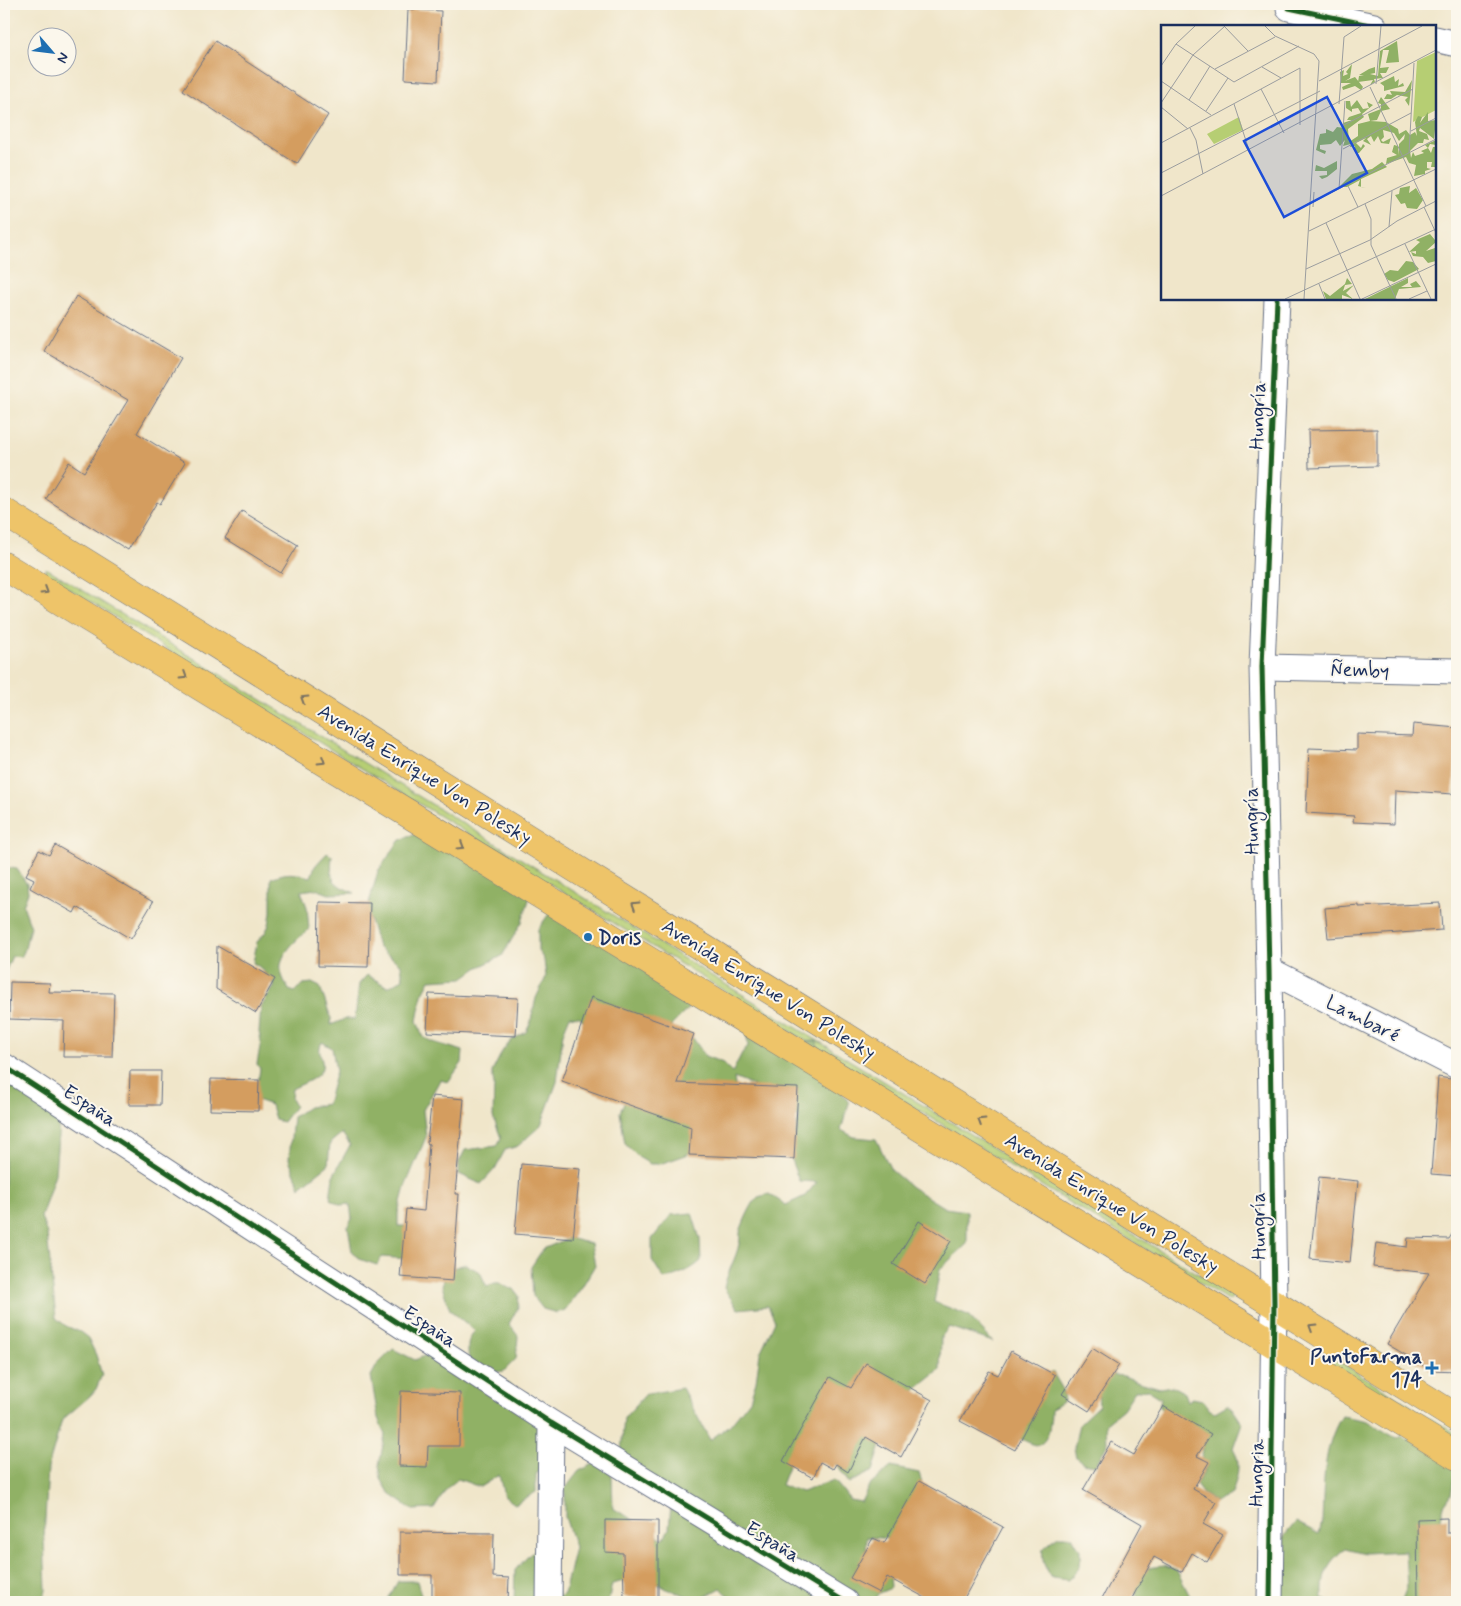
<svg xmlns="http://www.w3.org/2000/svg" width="1461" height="1606" viewBox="0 0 1461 1606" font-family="Mynerve,sans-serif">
<rect width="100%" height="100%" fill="#fbf7ec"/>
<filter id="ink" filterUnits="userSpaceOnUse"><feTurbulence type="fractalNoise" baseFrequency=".02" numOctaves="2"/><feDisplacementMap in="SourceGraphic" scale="10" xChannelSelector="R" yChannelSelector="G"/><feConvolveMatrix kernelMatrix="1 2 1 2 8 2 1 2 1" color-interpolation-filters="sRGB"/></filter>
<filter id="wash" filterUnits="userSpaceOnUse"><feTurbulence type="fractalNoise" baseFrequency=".0096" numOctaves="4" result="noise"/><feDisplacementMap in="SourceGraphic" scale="20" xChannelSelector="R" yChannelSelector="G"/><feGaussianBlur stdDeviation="1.12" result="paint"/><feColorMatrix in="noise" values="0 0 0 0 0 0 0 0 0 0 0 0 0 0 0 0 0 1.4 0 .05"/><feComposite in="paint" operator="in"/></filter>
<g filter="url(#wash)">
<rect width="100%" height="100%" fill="#f0e6ca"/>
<path fill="#b6ce73" stroke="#687e68" d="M45 569H48L1231 1294 1233 1297 1231 1299 1228 1300 45 574Z
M1314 1348H1317L1457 1434V1442L1314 1354Z"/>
<path fill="#90b165" stroke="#567062" d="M441 825 532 890 522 922 502 956 477 968 463 978 430 980 422 995 417 1021 423 1037 433 1042 463 1051 462 1063 448 1082 440 1080 423 1110 426 1137 405 1187 398 1213V1226H408V1259L382 1257 377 1265 362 1260 352 1252 348 1226 352 1219 350 1204 341 1205 330 1199 333 1176 350 1145 342 1133 330 1143 328 1165 300 1187 289 1159 293 1117 308 1107 327 1104 336 1071 332 1048 322 1042C318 1050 320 1053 322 1061 326 1077 303 1083 292 1089L291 1099 295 1106 283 1122 275 1120 271 1105 254 1099 256 1093 260 1069 257 1064 261 1041 259 1032 261 1007 274 987V982C267 976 262 967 253 963L257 942 265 933 269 925 271 912V878C289 871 293 873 311 877L315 866 327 853 332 856C330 881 332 884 355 893L329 894 316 889 301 891 307 907 309 929C298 939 278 954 281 971 282 978 286 984 289 990L295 992 303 984 312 983 320 987 331 1018V1025L345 1019H355L359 984 367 975 388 987 403 979 401 965 378 947 367 910 378 871 400 840Z
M4 867 17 869 27 884 28 892 23 905 31 927C25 938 28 947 21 957L12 956 4 975Z
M551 911 693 998 687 1010 665 1032 586 1024 580 1017 570 1016 563 1033 557 1082 541 1125 518 1146 505 1150 495 1169 481 1184 459 1174V1162L465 1150 497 1146 501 1138 493 1117 494 1085 492 1072 503 1050 512 1040 526 1032 530 1024 536 998 546 977 544 960 538 950V929Z
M746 1031 794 1042 817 1041V1069L821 1083 831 1081 838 1086 849 1103 841 1130 854 1137 876 1139 891 1170 911 1187 945 1208 967 1211V1244L940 1269 934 1302 968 1315 993 1342 949 1327 941 1337 940 1370 904 1399 884 1436 873 1471 849 1483 836 1464 791 1459 781 1485 802 1492 834 1480 850 1500 861 1502 869 1486 891 1467 919 1473 930 1509 893 1539 867 1537 866 1553 889 1565 891 1588 879 1593 872 1602H734L721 1588 699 1600 667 1589 644 1576 612 1584 608 1602H514L515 1570 533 1551 542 1560 559 1597 564 1594 575 1547 565 1517V1489L579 1471 600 1461 612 1475 613 1509 625 1515 663 1539 669 1529 671 1503 621 1452 624 1418 646 1394 682 1388 710 1440 730 1425 750 1400 756 1381 760 1353 775 1321 768 1306 738 1309 724 1288C727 1272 736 1259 739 1244 740 1240 740 1236 740 1232 742 1225 752 1202 758 1197 761 1196 766 1195 769 1194L786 1205 805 1196 817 1182 799 1181 791 1160 799 1117 795 1116 758 1088 734 1078 738 1105 700 1146 686 1155 660 1164H650L638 1157 625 1144 620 1112 627 1097 693 1038 705 1056 723 1063 732 1073 742 1053 748 1046Z
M4 1065 61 1098 55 1174 41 1217 47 1234 56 1318 66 1326 80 1332 88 1338 96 1355 102 1375 96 1389 90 1396 62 1420 48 1468 44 1537 46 1590 43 1602H4Z
M692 1213 700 1239 701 1261C690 1271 678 1275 664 1279L652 1260V1239L671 1215Z
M569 1238 591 1244 595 1265 582 1287 565 1310 557 1313 543 1309 533 1296 531 1267 543 1249Z
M465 1264 480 1272 487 1287C502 1277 501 1288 514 1289L519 1296 518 1307 509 1324 518 1336 516 1359 504 1371 488 1373 519 1390 528 1393 538 1405 556 1437 536 1475V1492L515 1504 504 1496 499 1475 480 1487 458 1479 447 1488 434 1509 413 1510 390 1494 381 1479 379 1465 385 1435 378 1418 371 1376 377 1365 393 1349 415 1360 431 1353 470 1366C468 1354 465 1340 475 1331L450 1310 442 1286 447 1270Z
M1052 1371 1062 1388 1064 1401 1051 1409C1051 1418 1050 1442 1038 1445 1032 1445 1024 1440 1019 1438L1044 1381Z
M1113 1375 1124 1376 1136 1381 1160 1388 1172 1386 1185 1393 1188 1401 1193 1398 1202 1400 1210 1410 1215 1412 1227 1405 1232 1408 1242 1423 1233 1448C1242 1463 1237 1478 1232 1494L1216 1502 1202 1493 1196 1485 1207 1466 1201 1455 1203 1444 1172 1420 1159 1407 1161 1398 1148 1390 1135 1391 1123 1409 1106 1423 1107 1444 1096 1465 1083 1463 1076 1457 1074 1448 1079 1424 1099 1405C1097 1389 1102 1385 1113 1375Z
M1342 1416 1368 1421 1397 1439 1402 1436 1457 1465 1451 1495 1444 1505 1438 1530 1425 1602H1401L1407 1587 1405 1551 1365 1553 1345 1548C1327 1564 1322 1573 1323 1598L1329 1602H1272L1273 1549 1296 1522 1319 1534 1322 1522C1324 1486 1322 1447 1342 1416Z
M1058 1536H1072L1080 1550V1567L1068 1580 1052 1578C1045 1568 1041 1561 1043 1549Z
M1164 1566 1177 1571 1193 1602H1139L1136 1593V1578L1147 1568Z
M398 1581H417L423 1602H388V1599Z"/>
<g id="blocks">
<path fill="#d49d5e" d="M408 9 441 11 438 81 405 79Z
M215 41 328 115 297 164 183 90Z
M76 296 181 358 137 433 185 463 160 504 157 502 128 550 46 499 69 462 84 472 128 400 44 351Z
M1377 429V466L1309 468 1308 430Z
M242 511 298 545 281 573 225 538Z
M1413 724 1457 728 1453 794 1395 790 1394 824 1353 822 1354 816 1306 813 1309 748 1357 750V734L1412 736Z
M55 845 153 902 131 939 77 907 74 913 30 888 34 879 26 875 39 850 49 855Z
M319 902 370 903 368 967 318 966Z
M1440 903 1442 930 1328 938 1325 908 1359 905V907Z
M217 946 275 979 256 1013 216 989Z
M10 982 50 983 49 992 114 993 112 1057H63L64 1021 9 1019Z
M429 994 518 998 516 1036 427 1032Z
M591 997 694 1034 677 1083 798 1088 794 1159 689 1155 691 1127 562 1081Z
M130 1071H161L160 1105H129Z
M1438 1077 1457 1080V1176L1431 1174Z
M211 1079 259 1080 258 1111 210 1110Z
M432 1096 464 1099 455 1194H459L453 1281 400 1277 406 1209 424 1211 429 1144 427 1143Z
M521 1164 580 1169 573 1239 515 1234Z
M1319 1177 1358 1181 1350 1263 1310 1259Z
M919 1221 951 1241 925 1284 893 1264Z
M1457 1226V1371L1431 1370 1387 1344 1429 1273 1373 1267 1376 1243 1407 1247 1408 1238 1449 1239Z
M1092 1348 1119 1365 1089 1411 1062 1394Z
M1011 1351 1055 1375 1015 1450 960 1421 989 1371 998 1375Z
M866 1363 932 1400 901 1457 866 1437 848 1472 836 1464 833 1469 820 1462 813 1478 783 1461 830 1377 851 1388Z
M401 1391 460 1393 459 1446H428L427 1467 399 1466Z
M1163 1406 1211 1434 1197 1456 1209 1462 1193 1489 1216 1502 1203 1524 1223 1535 1207 1562 1192 1553 1182 1572 1154 1557 1130 1602H1100L1142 1524 1083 1490 1111 1442 1134 1455Z
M919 1481 1003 1527 962 1602H933L887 1577 879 1593 850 1578 873 1538 884 1543Z
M1447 1518V1533H1457V1602H1418L1417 1519Z
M605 1520 658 1521V1598L624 1597 623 1553 605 1552Z
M400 1532 494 1533 493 1577 509 1578 508 1602H432V1575H400Z"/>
</g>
</g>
<g filter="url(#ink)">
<use href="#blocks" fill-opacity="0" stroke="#666f84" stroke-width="1"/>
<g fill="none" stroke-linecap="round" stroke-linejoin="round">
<g stroke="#666f84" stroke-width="27">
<path id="minor" d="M1289 8 1374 26
M1435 39 1457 44
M1262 667 1457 671
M1269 970 1457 1066
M4 1066 551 1423 845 1602
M549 1602 551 1423
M1270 1602 1274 1303 1269 970 1262 667 1277 299"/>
</g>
<g stroke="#666f84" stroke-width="29">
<path id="primary" d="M4 512 1457 1418
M4 566 1457 1456"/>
</g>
<use href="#minor" stroke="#fff" stroke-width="25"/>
<use href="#primary" stroke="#eec469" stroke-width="28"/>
<g stroke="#fbf7ec" stroke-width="8">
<path id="cycleway" d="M1289 8 1374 26
M4 1066 551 1423 845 1602
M1270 1602 1274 1303 1269 970 1262 667 1277 299"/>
</g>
<use href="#cycleway" stroke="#1b5e20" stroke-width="5"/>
</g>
<defs><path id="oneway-chevron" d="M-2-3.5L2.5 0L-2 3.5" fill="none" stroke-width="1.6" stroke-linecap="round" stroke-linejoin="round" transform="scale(1.25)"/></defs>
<g stroke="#7a7263">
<use href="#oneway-chevron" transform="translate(45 591) rotate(32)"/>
<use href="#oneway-chevron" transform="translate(184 676) rotate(32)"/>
<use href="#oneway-chevron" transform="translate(304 699) rotate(-148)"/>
<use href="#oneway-chevron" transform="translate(322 761) rotate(32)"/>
<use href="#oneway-chevron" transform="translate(461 846) rotate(32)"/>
<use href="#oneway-chevron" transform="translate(635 905) rotate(-148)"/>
<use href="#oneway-chevron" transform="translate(981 1121) rotate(-148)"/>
<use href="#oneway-chevron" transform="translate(1312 1327) rotate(-148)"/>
</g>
</g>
<g fill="#1f6fb2" stroke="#fbf7ec" stroke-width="2">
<circle cx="588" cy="937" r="5"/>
<path d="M1429.5 1360.5h5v5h5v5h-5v5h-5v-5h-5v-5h5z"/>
</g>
<g text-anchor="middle" stroke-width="4" stroke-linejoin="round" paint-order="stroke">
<g font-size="20" fill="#1b2f5e" stroke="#fbf7ec">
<text transform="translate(1257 416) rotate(-88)" y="7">Hungría</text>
<text transform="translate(1360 669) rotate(1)" y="7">Ñemby</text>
<text transform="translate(425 774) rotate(32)" y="7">Avenida Enrique Von Polesky</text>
<text transform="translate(1251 821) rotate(-91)" y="7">Hungría</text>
<text transform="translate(769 989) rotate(32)" y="7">Avenida Enrique Von Polesky</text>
<text transform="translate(1363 1018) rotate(27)" y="7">Lambaré</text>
<text transform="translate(90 1105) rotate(33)" y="7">España</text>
<text transform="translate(1112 1203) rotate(32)" y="7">Avenida Enrique Von Polesky</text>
<text transform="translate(1258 1226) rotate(-91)" y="7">Hungría</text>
<text transform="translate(430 1326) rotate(33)" y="7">España</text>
<text transform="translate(1256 1473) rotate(-89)" y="7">Hungria</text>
<text transform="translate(773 1541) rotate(31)" y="7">España</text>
</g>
<g font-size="20" font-weight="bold" fill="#1b2f5e" stroke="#fbf7ec" text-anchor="start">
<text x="598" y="944">Doris</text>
<text x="1422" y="1363" text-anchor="end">PuntoFarma<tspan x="1422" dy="23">174</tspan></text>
</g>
</g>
<g transform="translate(1161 25)">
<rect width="275" height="275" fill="#f0e6ca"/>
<path d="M275 27V85L252 97 256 36ZM78 92 82 105 53 119 46 109Z" fill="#b6ce73"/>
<path d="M236 16 238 37 225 38 228 25H222L219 43 228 42 225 48H219L222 53 213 54 214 57 209 60 212 55 197 57 198 51H203L198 50 208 44 214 42V48L209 49 217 51 219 26ZM191 39 189 53 184 56 194 52 202 62 200 65 194 61 182 65 181 62 190 58H180L179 47 183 45 182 51 187 49 185 47ZM233 51 234 57 238 54 237 61 242 58 243 61 223 66V61L219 58ZM251 55 248 81 244 75 247 72 236 70 230 74H223L226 69 231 70 229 66 244 67ZM220 72 229 84 220 86 216 95 209 96 225 97 237 104 238 109 245 105 249 110 254 107 256 111 254 97 257 91 261 92 259 98 267 87V96L275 95 273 114 259 103 258 106 266 109 268 115 263 114 262 118H257L249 126 250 133 252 127 254 131 263 128 260 126 267 123 264 120 275 115V120L269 119 267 123 270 128 272 122H275V142H270L271 137H266V143L270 144 264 146V149L253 151 255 140 248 138 245 132 225 139 226 133 236 130 231 127 233 120 237 121 238 130V119L243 114 244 109 238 116 233 108 222 105 223 112 220 115 222 117 230 113 228 119 220 118 217 111 213 117 210 111 206 114 210 120 202 116 205 113 195 118 200 123 202 119 204 121 198 128H194V121L189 122 190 119 182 121 184 115 179 121 175 115 170 119 159 120V124L165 126 164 129 155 125 159 109 165 108V104L172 107 176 102 183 103 182 98 191 95H186L188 92 200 88 197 83 191 84V87L185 83V76H189L190 82 196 75 202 84 208 83 206 77 212 80 201 89 203 92 187 104 188 117 197 111V99L209 96 207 89 220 84V79L217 78ZM176 136V144L166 152 161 154 158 151 166 150V146H154L155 140 163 143ZM221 137 226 142 200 154V162L205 163 197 161 199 155 186 162H178L191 149 211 144ZM249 161 248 168 255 163 262 175 256 184 246 183 244 178 240 179 234 170 238 169 239 163ZM269 209 274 215 275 211V217L265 226 274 223 275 218V236L267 238 262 232 252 231 250 227 255 229V226L248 227 259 217 255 215ZM245 236 252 237 258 244 233 257 227 255 223 249 229 245 237 246ZM186 253 191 259 184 260 182 266 193 260 185 268 192 274 181 270V274H165L162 266 169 271 184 259ZM247 253V258L240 262H251L249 259 255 256 260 262 238 264 234 274H204Z" fill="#90b165"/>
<path fill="none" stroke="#9b9d9f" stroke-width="1" d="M63 1 87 26M104 1 114 11 153 29 158 36 143 274M15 19 73 57 138 21M0 41 15 19 34 1M101 42 120 53M54 44 114 12M0 56 50 90M158 56 261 1M215 59 220 1M209 62 265 181M100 64 123 108M28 75 49 41M0 78 32 30 64 1M73 79 88 125M178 79 183 12 200 1M0 82 27 104M45 86 67 53M183 100 252 64M29 103 35 115 42 149M250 106 275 93M0 118 139 43V100M182 124 250 88M248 128 253 38M0 148 159 66M187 161 197 182M178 164 184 76M0 171 275 25M152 177 275 114M204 179 210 194V220L235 274M152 182 153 167M263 182 275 208M165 198 199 274M228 202 231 166M148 206 275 144M244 219 270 274M145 244 209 215 236 196 275 176M158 259 164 274M124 274 275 204M201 274 275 239M248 274 266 266"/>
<path fill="#1d4ed8" fill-opacity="0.15" stroke="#1d4ed8" stroke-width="2.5" d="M166 72 206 148 123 192 83 116Z"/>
<rect width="275" height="275" fill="none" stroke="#1b2f5e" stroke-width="2.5"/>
</g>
<rect width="1461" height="1606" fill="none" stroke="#fbf7ec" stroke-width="20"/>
<g transform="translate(52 52) rotate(118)"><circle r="24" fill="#fbf7ec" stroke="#a1a7b3"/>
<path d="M0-4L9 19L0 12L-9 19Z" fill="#1f6fb2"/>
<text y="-8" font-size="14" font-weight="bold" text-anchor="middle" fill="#1b2f5e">N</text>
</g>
</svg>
